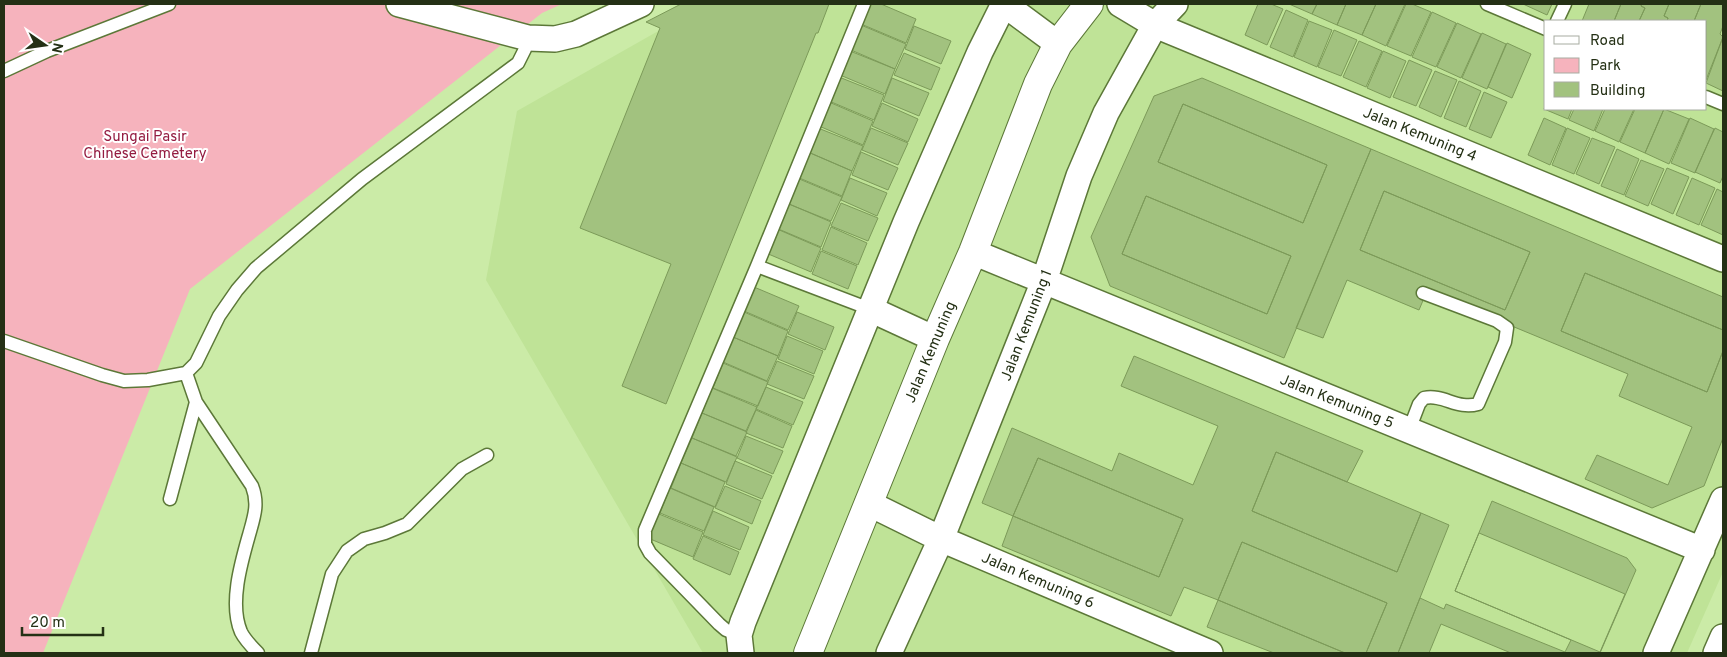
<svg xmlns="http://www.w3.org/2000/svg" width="1727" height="657" viewBox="0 0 1727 657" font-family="Overpass,sans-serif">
<rect width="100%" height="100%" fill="#cbeba7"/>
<path fill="#bfe397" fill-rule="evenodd" d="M706 4H1723V572L1687 653H703L486 280 517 111ZM1546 21H1706V109H1546Z"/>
<path fill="#f6b3bd" d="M4 4H562L542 13 190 289 43 653H4Z"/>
<path fill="#a2c27f" stroke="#7c9a59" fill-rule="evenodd" d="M681 4H829L818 33H816L666 404 622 386 671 264 580 228 660 28 646 22Z
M870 4H881L916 19 906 43 861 24Z
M1258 4H1271L1283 9 1267 45 1245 35Z
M1289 4H1317L1312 14Z
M1317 4H1346L1337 25 1312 14Z
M1346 4H1376L1362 35 1337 25Z
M1376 4H1405L1386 46 1362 35Z
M1406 4H1412L1431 12 1411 56 1387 46Z
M1523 4H1552L1547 15Z
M1589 4H1621L1614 21H1582Z
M1621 4H1642L1641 6 1645 8 1639 21H1614Z
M1642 4H1669L1664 16 1668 18 1667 21H1639L1645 8 1641 6Z
M1669 4H1701L1694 21H1667L1668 18 1664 16Z
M1701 4H1723V26L1720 34 1723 37 1706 80V21H1694Z
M1286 10 1308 20 1293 57 1270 47Z
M1432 12 1456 23 1436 67 1412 57Z
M1309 21 1332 30 1317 67 1294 57Z
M1457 23 1481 34 1461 78 1437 67Z
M861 25 906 44 895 69 851 50Z
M914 26 951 41 941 64 905 49Z
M1334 30 1357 40 1341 76 1318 67Z
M1482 33 1506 44 1487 89 1462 78Z
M1723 37V91L1706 83Z
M1359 41 1382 51 1366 87 1343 77Z
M1507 43 1531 54 1512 98 1488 87Z
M850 51 895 69 885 94 840 75Z
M1383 51 1406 61 1390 98 1367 88Z
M904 53 940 68 931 90 894 75Z
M1409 60 1432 70 1416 106 1393 97Z
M1435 71 1457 80 1441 117 1419 107Z
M839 77 884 95 874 120 829 101Z
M892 78 929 93 919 116 883 101Z
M1202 78 1371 149 1284 358 1110 286 1091 237 1154 96ZM1183 104 1327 165 1303 223 1158 162ZM1146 196 1291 256 1267 314 1122 254Z
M1459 81 1481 91 1466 127 1444 118Z
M1484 92 1507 102 1491 138 1469 129Z
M829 102 873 121 863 145 819 126Z
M882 103 918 119 908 142 872 126Z
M1183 104 1327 165 1303 223 1158 162Z
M1546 104V109H1572L1568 119 1544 109Z
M1574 109H1603L1594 131 1569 120Z
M1605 109H1634L1619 142 1595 131Z
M1635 109H1664L1645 153 1620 142Z
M1664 109 1689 119 1669 164 1645 153Z
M1544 118 1566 128 1550 165 1528 155Z
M1690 118 1714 129 1695 173 1671 163Z
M818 128 863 146 852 171 808 152Z
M871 128 908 143 898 165 862 150Z
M1567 128 1590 138 1574 174 1552 165Z
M1715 128 1723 132V176L1720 183 1695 172Z
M1592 138 1615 147 1599 184 1576 174Z
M1371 149 1723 297V330L1585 273 1561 331 1707 392 1723 351V438L1704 486 1652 508 1585 479 1597 455 1668 485 1692 427 1619 396 1628 374 1427 291 1419 310 1347 280 1323 338 1296 328ZM1384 191 1530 252 1505 310 1360 250Z
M1617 149 1639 159 1624 195 1601 186Z
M808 152 852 171 842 196 797 177Z
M861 152 898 168 888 190 852 175Z
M1641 160 1664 169 1648 206 1625 196Z
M1667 168 1689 177 1673 214 1651 204Z
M797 178 842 197 831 221 786 203Z
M850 178 887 193 877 216 841 200Z
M1692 178 1715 188 1699 225 1676 215Z
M1717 189 1723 192V235L1701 225Z
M1384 191 1530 252 1505 310 1360 250Z
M1146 196 1291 256 1267 314 1122 254Z
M787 203 831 222 821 247 776 228Z
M841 203 878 218 868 241 831 226Z
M831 227 867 243 858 265 822 250Z
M777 229 821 248 811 272 766 253Z
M821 251 857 266 848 289 812 274Z
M1585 273 1723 330V351L1707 392 1561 331Z
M754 287 799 306 788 330 744 311Z
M744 312 788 331 778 356 733 337Z
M797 312 834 327 825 350 788 334Z
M787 336 823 351 814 374 778 359Z
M733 337 778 356 767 381 723 362Z
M1134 356 1363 451 1347 482 1276 452 1252 511 1397 572 1421 513 1449 525 1398 653H1366L1387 603 1242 542 1218 600 1184 587 1171 616 1002 546 1013 516 982 503 1012 428 1112 471 1119 453 1193 485 1218 426 1121 386ZM1038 458 1183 519 1159 577 1013 516Z
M777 361 814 376 804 399 767 384Z
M723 363 768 382 758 406 713 388Z
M766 387 803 402 793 425 756 409Z
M712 388 757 407 746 431 702 413Z
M756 410 792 426 783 448 746 433Z
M702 413 747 432 736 456 692 438Z
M746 436 783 451 773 474 737 458Z
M692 438 737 457 726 482 681 463Z
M1276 452 1421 513 1397 572 1252 511Z
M1038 458 1183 519 1159 577 1013 516Z
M735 461 772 476 762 499 726 484Z
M681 463 725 482 715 507 671 488Z
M725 486 761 501 752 524 715 508Z
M670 488 714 507 704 531 660 513Z
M1492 501 1627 558 1636 570 1600 653H1398L1420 598 1444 609 1446 604 1565 652 1571 640 1455 591Z
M713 511 749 527 740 550 703 535Z
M659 514 703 532 693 557 648 538Z
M1479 533 1625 594 1600 652 1455 591Z
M703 536 739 552 730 575 693 559Z
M1242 542 1387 603 1366 653H1345L1218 600Z
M1218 600 1345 653H1274L1207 627Z
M1441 624 1511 653H1429Z"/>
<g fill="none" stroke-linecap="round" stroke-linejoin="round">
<g stroke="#5c7838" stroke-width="15">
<path id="lane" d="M1487 4 1546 29
M1557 21 1565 4
M4 71 47 51 169 4
M1706 97 1723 104
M757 266 870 309
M4 341 102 375 124 381 148 380 186 373 196 363 219 316 237 290 256 268 362 179 518 63 525 49 528 38
M186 373 196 402 252 486C259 504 254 517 249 535 241 563 229 604 241 632 245 640 252 647 258 653
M1409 430 1419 404 1424 398C1444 394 1457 410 1478 404L1505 342 1507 328 1497 321 1423 293
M170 499 196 402
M739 635 726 630 719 624 650 553 645 544V530L757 266 864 4
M311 653 332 574 347 551 364 539 385 533 407 524 462 469 487 455"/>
</g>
<g stroke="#5c7838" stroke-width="28">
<path id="street" d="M399 4 528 38 555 39 576 34 641 4
M1004 4 1058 44
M1120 4 1155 25 1723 259
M973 252 1702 550
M870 309 935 339
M868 503 941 539 1210 653
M741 653 739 635 743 622 906 222 980 52 1004 4
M889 653 941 539 1044 281 1079 176 1106 113 1155 25 1175 4
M1656 653 1723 500
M1716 653 1723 637"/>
</g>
<g stroke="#5c7838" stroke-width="30">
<path id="secondary" d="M808 653 935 339 973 252 1038 84 1058 44 1089 4"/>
</g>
<use href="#lane" stroke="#fff" stroke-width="12"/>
<use href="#street" stroke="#fff" stroke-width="25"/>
<use href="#secondary" stroke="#fff" stroke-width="28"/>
</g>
<g text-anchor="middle" stroke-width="4" stroke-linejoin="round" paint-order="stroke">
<g font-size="15" fill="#243015" stroke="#fff">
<text transform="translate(1420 134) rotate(22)" y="5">Jalan Kemuning 4</text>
<text transform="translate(1026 325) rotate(-69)" y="5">Jalan Kemuning 1</text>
<text transform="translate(930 352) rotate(-67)" y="5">Jalan Kemuning</text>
<text transform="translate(1337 401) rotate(22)" y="5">Jalan Kemuning 5</text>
<text transform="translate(1038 580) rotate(23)" y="5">Jalan Kemuning 6</text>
</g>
<g font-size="15" fill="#941c41" stroke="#fff">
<text x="145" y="141">Sungai Pasir<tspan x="145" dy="17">Chinese Cemetery</tspan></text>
</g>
</g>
<rect width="1727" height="657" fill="none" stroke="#243015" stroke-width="10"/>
<rect x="1544" y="20" width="162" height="90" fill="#ffffff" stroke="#a7aca1"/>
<rect x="1554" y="36" width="25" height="8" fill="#ffffff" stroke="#a7aca1"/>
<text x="1590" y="45" font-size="15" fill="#243015">Road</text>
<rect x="1554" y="58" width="25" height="15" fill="#f6b3bd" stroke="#a7aca1"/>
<text x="1590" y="70" font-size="15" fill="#243015">Park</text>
<rect x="1554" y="82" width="25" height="15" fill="#a2c27f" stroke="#a7aca1"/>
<text x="1590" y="95" font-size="15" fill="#243015">Building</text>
<g transform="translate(45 45) rotate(103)" stroke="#ffffff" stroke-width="4" paint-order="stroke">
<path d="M0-4L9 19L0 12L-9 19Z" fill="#243015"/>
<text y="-8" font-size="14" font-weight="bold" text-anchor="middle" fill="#243015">N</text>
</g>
<path d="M22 627v8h81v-8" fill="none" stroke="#243015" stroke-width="2.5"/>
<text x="30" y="627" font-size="15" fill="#243015" stroke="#ffffff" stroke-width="4" paint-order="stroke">20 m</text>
</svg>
